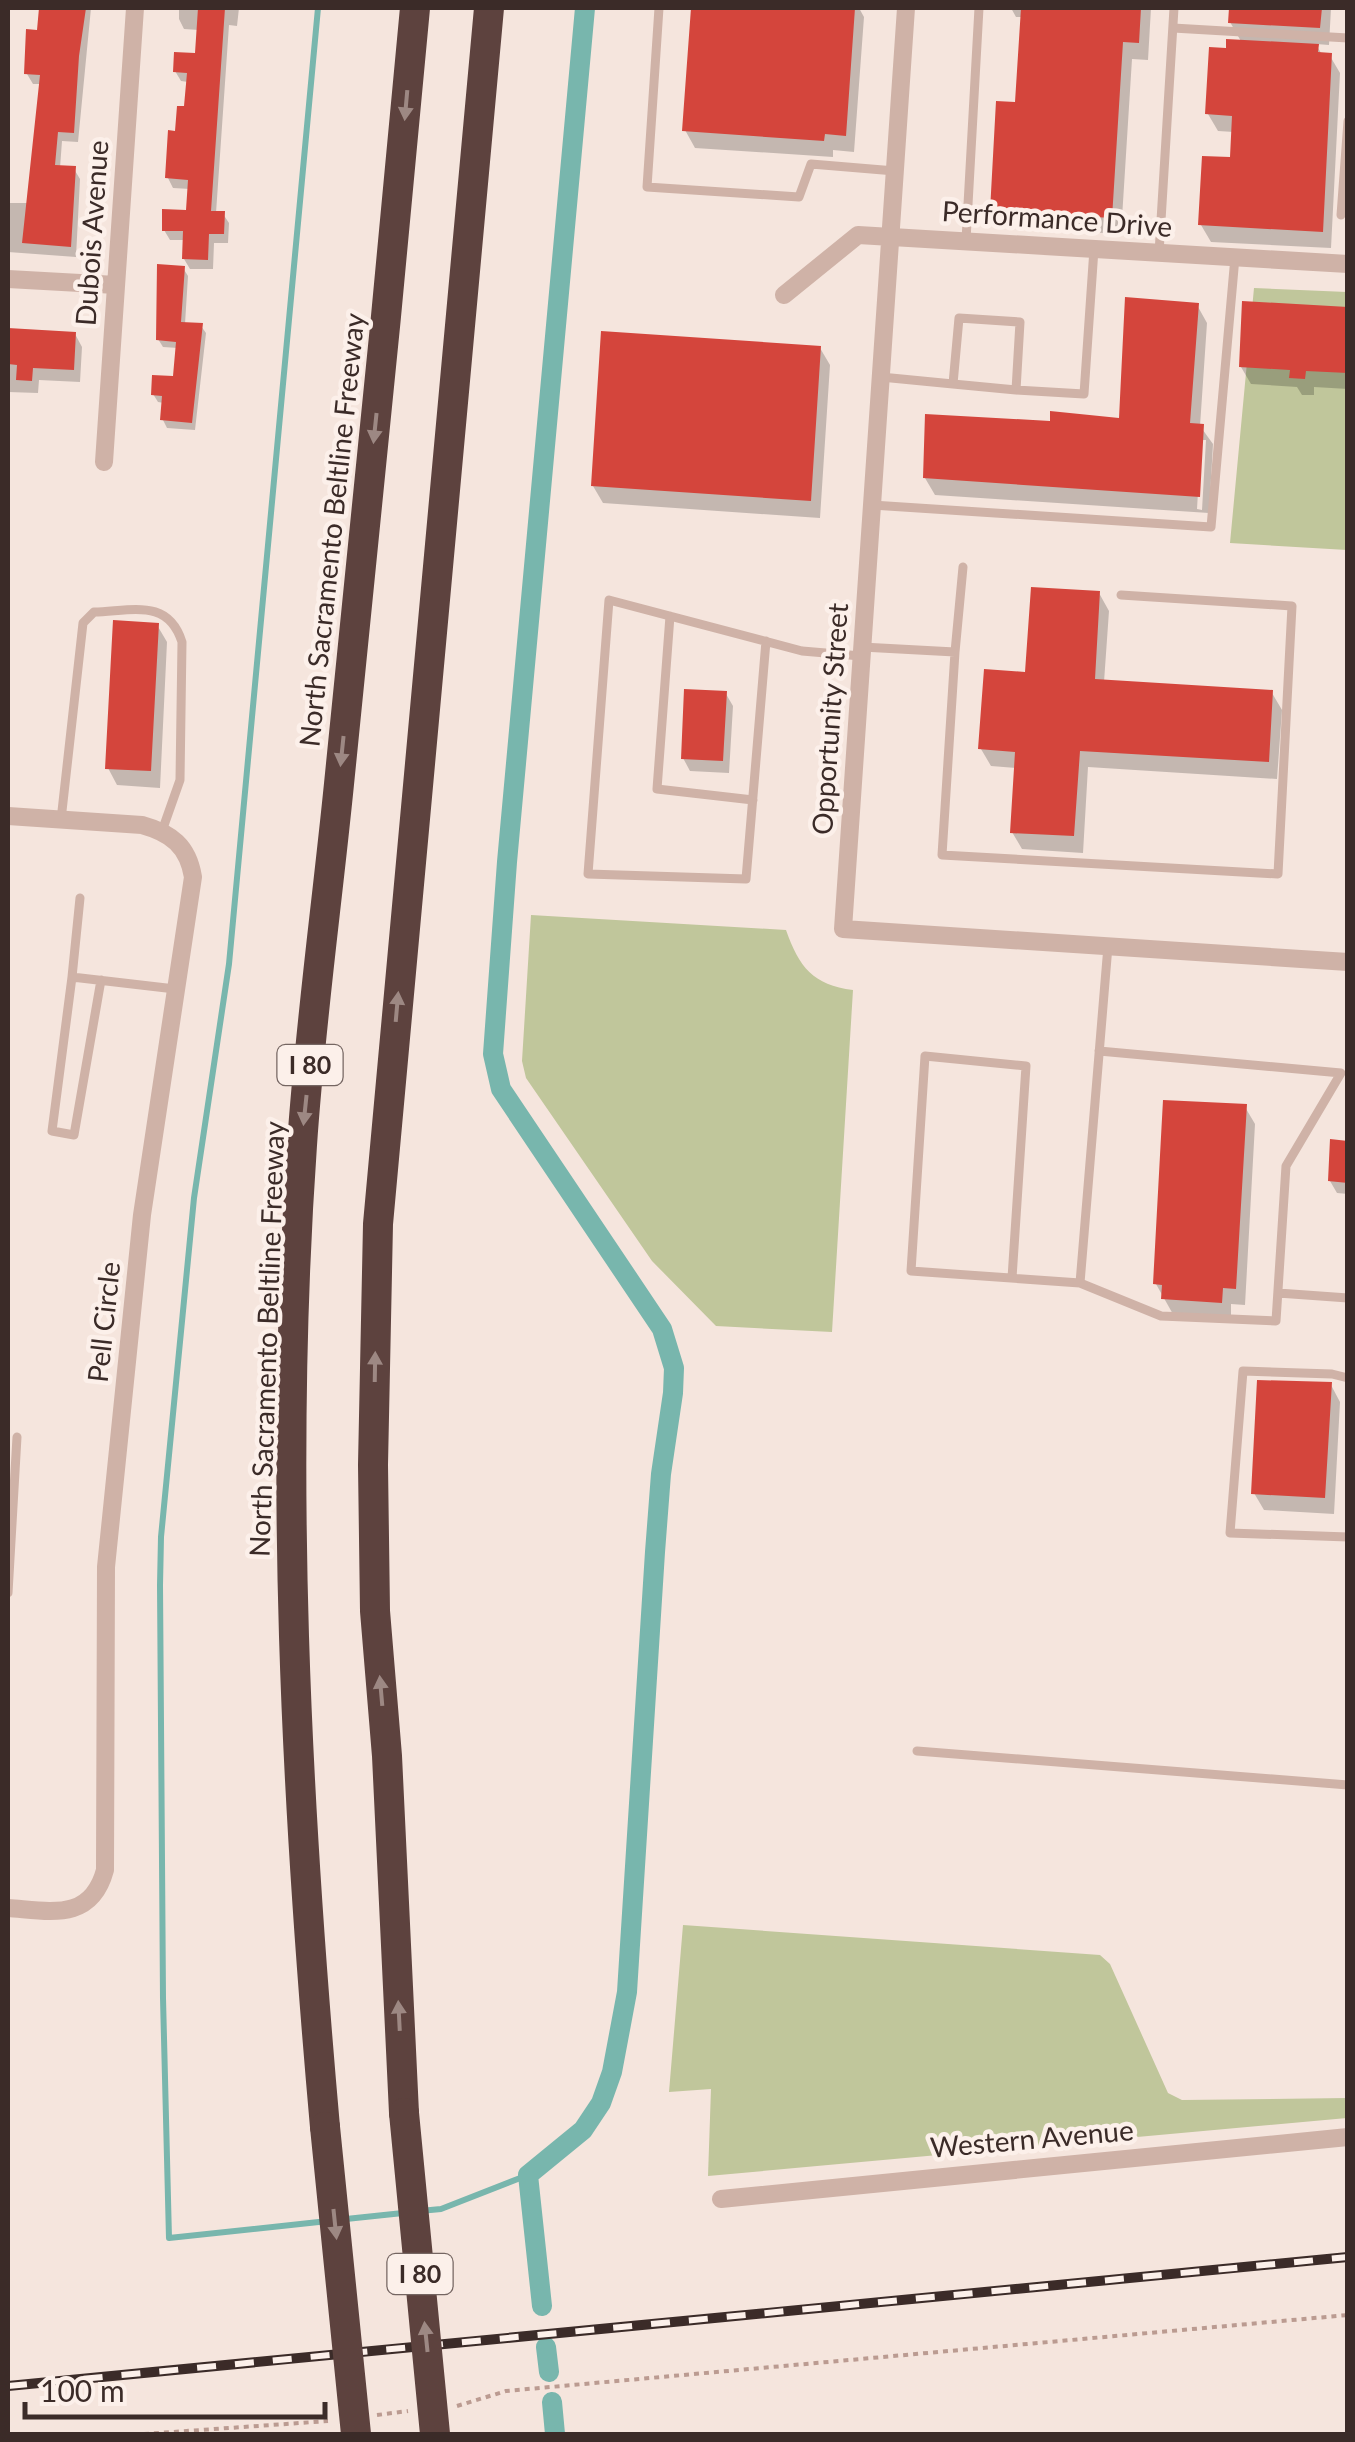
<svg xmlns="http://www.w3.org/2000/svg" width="1355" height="2442" viewBox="0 0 1355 2442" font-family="Lato,sans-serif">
<rect width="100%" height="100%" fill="#f5e5dd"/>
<path fill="#c0c69b" d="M1254 288 1347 292V550L1230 543Z
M531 915 786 930C799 967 813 985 853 990L832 1332 716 1326 652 1261 526 1078 522 1061Z
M683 1925 1100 1955 1110 1964 1168 2093 1182 2100 1347 2098V2118L708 2176 711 2089 669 2092Z"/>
<path fill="#0003" fill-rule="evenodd" d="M42 8H91L78 142 62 141 60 168 74 169 80 179 76 257 8 252V203H28L41 84H33L27 74 40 32Z
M179 8H239L237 26 229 25 216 213 223 214 229 223 228 243H214L213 269H190L184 259 185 240H170L164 230 188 212 190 189 173 188 168 178 186 109 188 82 181 81 175 71 198 56 199 30 184 29 179 19Z
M693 8H859L864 17 854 152 833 150V157L695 148 685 130Z
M1011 8H1151L1148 60 1132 59 1121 234 1002 227 992 210 1018 104 1023 17H1016Z
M1231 8H1331L1329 45 1316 44 1322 55 1330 56 1340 73 1331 248 1211 242 1201 225 1232 160 1234 132 1218 131 1208 114 1228 50 1242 43 1230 22Z
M183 268 188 276 185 324 201 326 206 333 195 430 167 428 163 420 164 403 158 402 153 394 176 379 178 348 163 347 158 339Z
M1197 305 1207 323 1200 426 1213 444 1209 513 935 495 925 478 1053 423 1121 420ZM1201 440H1206L1202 510 1197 509Z
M1348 310V389L1314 387V395H1302L1297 387 1251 384 1241 367Z
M8 330 75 334 82 347 80 382 39 380 38 393 8 392Z
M820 348 830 365 820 518 603 503 593 486Z
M8 474 10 478 8 521Z
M1099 593 1109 611 1104 682 1272 693 1282 710 1277 779 1088 767 1083 853 1022 849 1012 832 1016 768 991 766 981 749 1028 674Z
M157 625 167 642 160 788 117 785 108 768Z
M726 694 733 706 729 773 690 771 683 758Z
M1245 1107 1255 1124 1245 1305 1231 1304V1319L1174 1316 1156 1284Z
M1348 1143V1194L1337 1193 1330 1181Z
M1331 1385 1340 1402 1334 1514 1264 1510 1254 1493Z"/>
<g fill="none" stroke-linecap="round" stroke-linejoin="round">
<path stroke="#78b6ad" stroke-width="6" d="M318 8 229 964 194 1198 161 1537 160 1585 163 1998 169 2238 328 2221
M420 2211 441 2209 528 2175
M346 2219 403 2213"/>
<path stroke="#78b6ad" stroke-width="20" d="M542 2306 528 2175 583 2130 601 2103 612 2072 627 1992 655 1552 661 1474 673 1393 674 1368 662 1329 501 1089 493 1054 507 862 585 8
M546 2347 549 2372
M552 2402 555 2434"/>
</g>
<path fill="#d4453c" d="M39 8H86L79 56 74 133 58 132 55 165 76 166 71 247 22 243 40 75 24 74 26 29 37 30Z
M198 8H225L211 211H225L224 234H209L208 260 182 259 183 231H162V209L186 210 188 180 165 178 168 130 175 131 177 106H184L187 73 173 72 174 52 195 53Z
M691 8H855L846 136 825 134 824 141 682 131Z
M1021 8H1141L1139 43 1123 42 1112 218 990 211 996 101 1015 102Z
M1229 8H1322L1320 28 1228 23Z
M1226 39 1319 44 1318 52 1332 53 1323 232 1198 225 1202 156 1230 157 1232 116 1205 114 1209 47 1226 48Z
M157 264 185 266 181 322 203 323 192 423 160 420 162 396 151 395 152 375 173 376 176 342 156 340Z
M1125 297 1199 303 1190 423 1204 424 1200 497 923 478 925 414 1050 421V411L1119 418Z
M1242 301 1348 307V373L1306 371 1305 379 1289 378 1290 370 1239 367Z
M8 328 76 332 74 370 33 368 32 381 16 380 17 365 8 364Z
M601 331 821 346 811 501 591 486Z
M1031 587 1100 591 1095 679 1273 690 1269 762 1080 751 1074 836 1010 833 1015 752 978 749 984 669 1025 672Z
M113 620 159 623 151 771 105 769Z
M684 689 727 691 723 761 681 759Z
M1163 1100 1247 1104 1236 1289 1223 1288 1222 1303 1161 1299 1162 1285 1153 1284Z
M1330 1139 1348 1141V1183L1328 1181Z
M1257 1380 1332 1382 1325 1498 1251 1494Z"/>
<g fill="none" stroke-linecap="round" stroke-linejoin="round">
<path stroke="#bb9b91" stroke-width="4" stroke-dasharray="5 5" stroke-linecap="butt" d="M457 2406 506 2391 1348 2315
M377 2415 408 2411
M144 2434 328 2421"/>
<path stroke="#cfb2a7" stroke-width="9" d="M659 8 647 187 799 197 811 164 895 171
M1173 28 1348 38
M1341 215 1348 121
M966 240 979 8
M1159 253 1174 8
M881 377 953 384
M1016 390 953 384 959 318 1020 322 1016 390 1084 394 1094 249
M872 505 1211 527 1235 257
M670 616 657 789 753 800
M766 641 746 879 588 874 609 600 802 651 861 656
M862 647 955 652 963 567
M955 652 942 855 1278 874 1292 606 1121 595
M61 820 83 623 94 612C132 611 168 598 182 642L180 780 162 831
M80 898 72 977 175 989
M72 977 52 1131 74 1135 101 980
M1012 1278 1026 1066 925 1056 911 1271 1080 1283 1108 946
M1080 1283 1161 1316 1276 1321 1286 1166 1341 1073 1099 1051
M1278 1293 1348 1298
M1348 1378 1332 1374 1243 1371 1230 1533 1348 1537
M8 1593 17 1437
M917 1751 1348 1785"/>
<path stroke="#cfb2a7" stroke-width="18" d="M906 8 843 929 1348 962
M8 279 116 285
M784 295 858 235 1348 264
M104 462 135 8
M8 816 142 825C171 833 188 846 193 877L142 1215 106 1567 105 1870C91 1922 50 1911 8 1908
M721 2199 1348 2137"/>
<path stroke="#5d423e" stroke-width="30" d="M404 2113 387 1756 375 1611 373 1465 378 1224 489 8
M325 2127C296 1801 279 1472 302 1145 310 1025 327 904 339 784 365 525 392 267 415 8"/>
<g stroke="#3b2b28" stroke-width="10">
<path id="rail" d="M8 2386 1348 2257"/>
</g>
<use href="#rail" stroke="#fcf0ea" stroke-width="6" stroke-dasharray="19" stroke-linecap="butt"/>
<path stroke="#5d423e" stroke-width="30" d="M404 2113 435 2434
M325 2127 356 2434"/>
</g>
<defs><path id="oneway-solid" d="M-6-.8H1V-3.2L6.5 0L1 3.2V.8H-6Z" transform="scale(2.5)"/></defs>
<g fill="#9d8883">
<use href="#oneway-solid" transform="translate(406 105) rotate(95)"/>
<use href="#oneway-solid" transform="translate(375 428) rotate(96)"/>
<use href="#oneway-solid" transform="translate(342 751) rotate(96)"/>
<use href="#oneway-solid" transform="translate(397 1007) rotate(-85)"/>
<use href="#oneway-solid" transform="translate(305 1110) rotate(96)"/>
<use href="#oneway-solid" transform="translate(375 1367) rotate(-89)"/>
<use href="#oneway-solid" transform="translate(381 1691) rotate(-95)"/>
<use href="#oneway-solid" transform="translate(399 2016) rotate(-93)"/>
<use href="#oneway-solid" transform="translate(335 2224) rotate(84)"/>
<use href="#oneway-solid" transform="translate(426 2337) rotate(-96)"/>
</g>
<g text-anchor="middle" stroke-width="9" stroke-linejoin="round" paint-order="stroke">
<g fill="#fcf0ea" stroke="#756662" stroke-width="2.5">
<rect x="277.5" y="1045" width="65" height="40" rx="8"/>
<rect x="387.5" y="2254" width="65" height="40" rx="8"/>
</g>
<g font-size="25" font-weight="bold" fill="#3b2b28">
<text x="310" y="1074">I 80</text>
<text x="420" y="2283">I 80</text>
</g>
<g font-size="28" fill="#3b2b28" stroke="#fcf0ea">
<text transform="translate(1057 219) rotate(4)" y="10">Performance Drive</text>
<text transform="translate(92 233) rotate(-86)" y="10">Dubois Avenue</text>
<text transform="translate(332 530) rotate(-84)" y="10">North Sacramento Beltline Freeway</text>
<text transform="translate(830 719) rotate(-86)" y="10">Opportunity Street</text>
<text transform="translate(104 1322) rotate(-84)" y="10">Pell Circle</text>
<text transform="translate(267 1339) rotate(-88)" y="10">North Sacramento Beltline Freeway</text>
<text transform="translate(1032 2139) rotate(-5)" y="10">Western Avenue</text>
</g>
</g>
<rect width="1355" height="2442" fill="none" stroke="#3b2b28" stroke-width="20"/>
<path d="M25 2402v15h300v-15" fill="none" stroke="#3b2b28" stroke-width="5"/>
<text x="40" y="2402" font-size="30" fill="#3b2b28" stroke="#fcf0ea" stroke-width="8" paint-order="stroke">100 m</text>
</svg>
